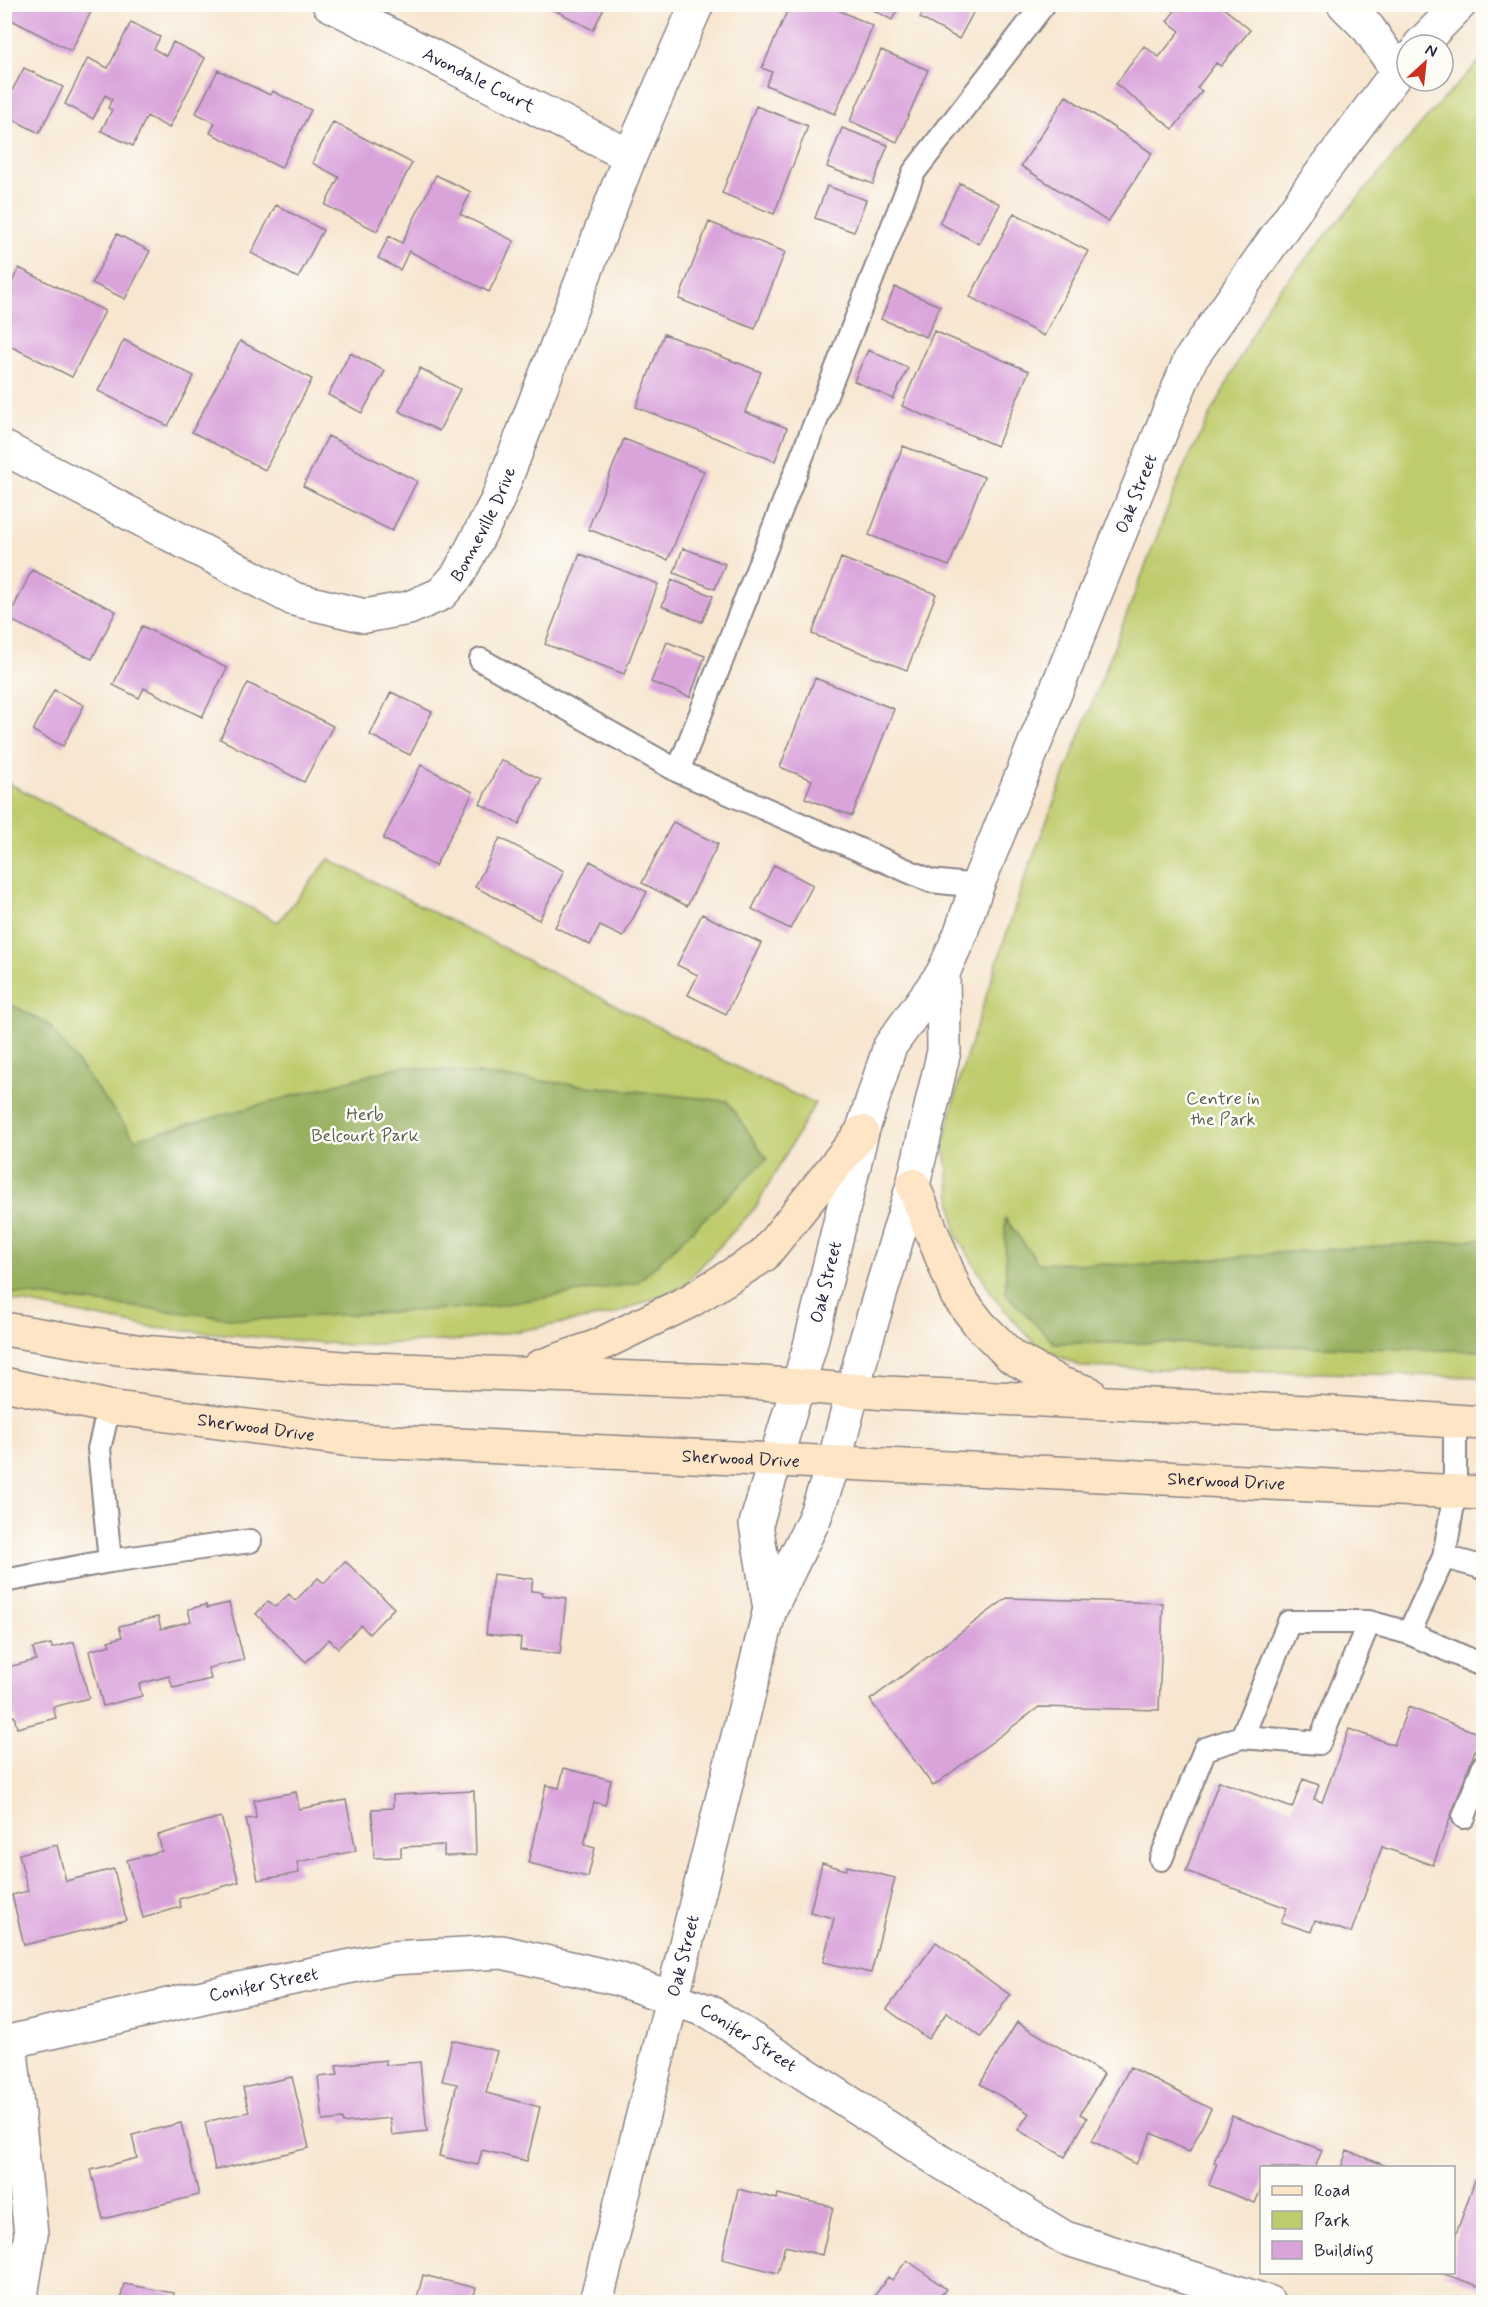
<svg xmlns="http://www.w3.org/2000/svg" width="1488" height="2307" viewBox="0 0 1488 2307" font-family="Mynerve,sans-serif">
<rect width="100%" height="100%" fill="#fdfcf7"/>
<filter id="ink" filterUnits="userSpaceOnUse"><feTurbulence type="fractalNoise" baseFrequency=".0167" numOctaves="2"/><feDisplacementMap in="SourceGraphic" scale="12" xChannelSelector="R" yChannelSelector="G"/><feConvolveMatrix kernelMatrix="1 2 1 2 8 2 1 2 1" color-interpolation-filters="sRGB"/></filter>
<filter id="wash" filterUnits="userSpaceOnUse"><feTurbulence type="fractalNoise" baseFrequency=".008" numOctaves="4" result="noise"/><feDisplacementMap in="SourceGraphic" scale="24" xChannelSelector="R" yChannelSelector="G"/><feGaussianBlur stdDeviation="1.35" result="paint"/><feColorMatrix in="noise" values="0 0 0 0 0 0 0 0 0 0 0 0 0 0 0 0 0 1.4 0 .05"/><feComposite in="paint" operator="in"/></filter>
<g filter="url(#wash)">
<rect width="100%" height="100%" fill="#f7e6d0"/>
<path fill="#bfcc6d" stroke="#707754" stroke-width="1.5" d="M1483 58V1377L1081 1367 1035 1344 996 1300 956 1235 944 1142 961 1073 1025 877 1183 469 1268 303 1443 99Z
M4 781 278 922 329 859 770 1084 815 1103 756 1207 681 1288 615 1314 466 1340 350 1345 154 1328 5 1299Z"/>
<path fill="#97b060" stroke="#5c694e" stroke-width="1.5" d="M5 1001 49 1025 135 1139 402 1066 727 1101 767 1159 637 1283 487 1307 246 1320 5 1292Z
M1005 1218 1038 1263 1149 1265 1289 1252 1483 1239V1351L1162 1343H1054L1006 1294Z"/>
<g id="blocks">
<path fill="#daa4db" d="M4 4H95L71 51 4 16Z
M543 4H606L593 30Z
M802 4H825L873 26 835 114 766 85 772 72 762 68 789 7 799 11Z
M862 4H900L892 20Z
M927 4H961L974 11 959 39 920 18Z
M1180 4H1219L1250 30 1221 66 1216 63 1197 88 1202 91 1173 129 1116 84 1144 46 1159 57 1180 31 1167 21Z
M131 22 160 37 154 49 166 56 173 42 205 58 169 128 147 116 133 146 101 131 112 110 108 108 112 99 105 95 93 119 65 104 88 58 108 68Z
M881 50 928 70 897 142 850 121Z
M24 68 63 87 39 133 4 115V106Z
M218 70 270 95 272 91 311 110 281 168 210 133 215 123 196 113Z
M1066 96 1152 153 1108 222 1021 166Z
M756 106 808 126 774 214 722 193Z
M333 122 412 163 377 231 325 205 339 177 312 163Z
M842 128 888 145 873 184 827 167Z
M436 175 471 192 460 214 514 241 489 292 409 251 400 270 378 258 389 236 402 243Z
M960 183 1000 204 979 244 939 223Z
M827 186 866 200 854 232 815 218Z
M276 205 323 230 298 278 251 253Z
M1014 213 1088 251 1044 336 970 297Z
M709 222 785 252 755 329 679 299Z
M117 234 150 251 125 299 92 283Z
M19 268 105 311 72 377 4 343V297Z
M895 287 940 306 926 337 881 319Z
M934 331 1029 371 997 446 902 406Z
M664 334 761 372 745 412 787 428 775 461 636 407Z
M124 340 194 376 168 426 98 391Z
M240 341 312 379 265 470 192 432Z
M868 350 908 368 893 399 854 381Z
M350 353 385 371 362 413 328 395Z
M420 368 460 389 439 431 399 411Z
M328 436 417 481 392 531 303 486Z
M624 439 704 471 668 560 588 529Z
M903 446 984 477 949 566 869 535Z
M683 548 725 564 715 589 674 573Z
M580 554 658 584 624 674 545 644Z
M841 558 936 594 907 670 812 634Z
M32 570 116 611 92 659 8 619Z
M672 580 713 596 702 622 662 606Z
M142 626 227 668 202 717 144 688 139 698 113 685Z
M667 642 705 656 690 697 651 682Z
M815 678 894 709 852 816 805 798 812 780 780 767Z
M248 683 333 726 304 782 220 739Z
M54 690 84 705 63 746 33 731Z
M391 692 432 712 410 755 370 735Z
M501 760 541 779 519 824 480 804Z
M421 765 473 792 435 866 383 839Z
M673 822 718 844 687 906 642 883Z
M500 838 564 871 539 920 475 887Z
M590 861 647 892 623 937 600 926 590 945 555 927Z
M774 865 813 885 790 929 752 909Z
M702 914 761 943 726 1014 688 995 698 975 677 965Z
M345 1561 394 1608 369 1634 361 1625 338 1648 329 1639 306 1662 256 1614 268 1601 275 1607 289 1594 295 1601 318 1578 324 1583Z
M493 1574 533 1579 531 1591 543 1592 542 1595 566 1598 560 1654 520 1650 521 1638 486 1634Z
M1007 1598 1163 1603 1159 1710 1039 1707 933 1786 870 1700Z
M229 1603 244 1660 208 1668 211 1679 173 1688 169 1676 139 1684 142 1696 103 1706 89 1651 110 1645 108 1641 122 1637 119 1626 158 1617 161 1629 191 1621 188 1609 206 1605 207 1608Z
M74 1642 89 1698 53 1707 56 1718 17 1728 14 1716 4 1718V1668L36 1660 33 1648 51 1644 52 1648Z
M1408 1707 1483 1735 1477 1751 1475 1750 1433 1865 1382 1847 1351 1933 1315 1920 1311 1932 1281 1922 1287 1908 1186 1871 1219 1781 1292 1808 1303 1779 1319 1785 1314 1799 1322 1802 1349 1729 1394 1745Z
M564 1768 611 1780 605 1805 594 1802 584 1845 595 1848 588 1877 528 1863 546 1785 559 1788Z
M474 1791 476 1855 444 1856V1845L401 1847V1857L374 1858 372 1809 393 1808V1795Z
M296 1792 299 1809 346 1800 356 1851 297 1862 299 1873 258 1880 246 1819 256 1818 254 1800Z
M221 1817 239 1882 179 1899 181 1907 143 1918 127 1860 162 1851 158 1835Z
M57 1845 66 1881 114 1869 126 1920 24 1945 12 1895 28 1891 19 1854Z
M822 1863 846 1870 847 1866 895 1878 871 1973 823 1962 834 1918 810 1912Z
M936 1942 1010 1995 981 2037 947 2012 928 2039 887 2009Z
M1017 2022 1104 2074 1080 2114 1087 2118 1065 2157 1018 2130 1029 2113 980 2084Z
M452 2040 497 2051 486 2093 540 2107 527 2161 482 2150 478 2165 439 2156 457 2084 442 2081Z
M386 2060V2065L420 2062 427 2131 392 2135 390 2118 343 2123 342 2119 323 2121 318 2077 338 2075 336 2065Z
M1130 2067 1211 2109 1189 2152 1152 2133 1136 2164 1092 2141Z
M292 2077 309 2148 215 2170 205 2122 249 2112 243 2088Z
M1232 2116 1322 2150 1315 2168H1262V2186L1255 2203 1209 2185 1217 2163 1214 2162Z
M181 2123 199 2195 103 2219 91 2170 137 2158 132 2135Z
M1347 2151 1390 2167V2168H1341Z
M1475 2180 1484 2183V2288L1441 2273 1454 2272V2240Z
M738 2189 777 2199 778 2194 833 2207 822 2255 785 2246 778 2273 722 2259Z
M907 2260 946 2289 936 2302H870L888 2277 892 2280Z
M423 2275 476 2288 472 2302H416Z
M124 2284 174 2293 172 2302H120Z"/>
</g>
</g>
<g filter="url(#ink)">
<use href="#blocks" fill-opacity="0" stroke="#8c8486" stroke-width="1.5"/>
<g fill="none" stroke-linecap="round" stroke-linejoin="round">
<g stroke="#8c8486" stroke-width="26">
<path id="service" d="M481 660 678 771 931 881 977 886
M678 771 914 172 1044 4
M1444 1557 1478 1566 1484 1569
M110 1561 250 1541
M4 1581 110 1561 99 1449 109 1407
M1369 1622 1319 1743 1242 1737 1289 1622H1369L1409 1633 1444 1557 1455 1492V1421
M1409 1633 1484 1666
M1464 1817 1484 1765
M1161 1859 1205 1749 1242 1737"/>
</g>
<g stroke="#8c8486" stroke-width="36">
<g id="minor">
<path id="s1" d="M329 4 630 156"/>
<path d="M1344 4 1369 29 1397 70"/>
<path id="s2" d="M4 448 294 599 365 616 409 608 441 594 458 575 497 501 630 156 697 4"/>
<path d="M10 2042 31 2234 20 2302"/>
<path id="s3" d="M4 2043 220 1993 391 1958 502 1952 618 1979 710 2012 944 2164 1065 2238 1268 2302"/>
</g>
</g>
<g stroke="#8c8486" stroke-width="36">
<g id="tertiary">
<path d="M1420 45 1460 4"/>
<path id="s4" d="M770 1609 756 1524 810 1346 862 1132 890 1046 943 973 960 935 977 886 1190 360 1309 190 1407 59"/>
<path id="s5" d="M596 2302 770 1609 814 1519 834 1463 863 1351 913 1185 944 1051 943 973"/>
</g>
</g>
<g stroke="#8c8486" stroke-width="36">
<g id="secondary">
<path d="M913 1185 957 1295 980 1325 1012 1357 1061 1384 1089 1393"/>
<path d="M4 1329 142 1352 342 1368 751 1382 886 1393 1330 1413 1484 1423"/>
<path d="M539 1367 595 1347 690 1301 763 1256 862 1132"/>
<path id="s6" d="M4 1384 109 1407 350 1440 1484 1493"/>
</g>
</g>
<use href="#service" stroke="#fff" stroke-width="22"/>
<use href="#minor" stroke="#fff" stroke-width="33"/>
<use href="#tertiary" stroke="#fff" stroke-width="33"/>
<use href="#secondary" stroke="#fde5c5" stroke-width="33"/>
</g>
</g>
<g text-anchor="middle" stroke-width="5" stroke-linejoin="round" paint-order="stroke">
<g font-size="18" fill="#22223b" stroke="#fdfcf7">
<text dy="6" stroke="none"><textPath href="#s1" startOffset="168">Avondale Court</textPath></text>
<text dy="6" stroke="none"><textPath href="#s4" startOffset="1190">Oak Street</textPath></text>
<text dy="6" stroke="none"><textPath href="#s2" startOffset="562">Bonneville Drive</textPath></text>
<text dy="6" stroke="none"><textPath href="#s4" startOffset="338">Oak Street</textPath></text>
<text dy="6" stroke="none"><textPath href="#s6" startOffset="256">Sherwood Drive</textPath></text>
<text dy="6" stroke="none"><textPath href="#s6" startOffset="742">Sherwood Drive</textPath></text>
<text dy="6" stroke="none"><textPath href="#s6" startOffset="1228">Sherwood Drive</textPath></text>
<text dy="6" stroke="none"><textPath href="#s5" startOffset="357">Oak Street</textPath></text>
<text dy="6" stroke="none"><textPath href="#s3" startOffset="266">Conifer Street</textPath></text>
<text dy="6" stroke="none"><textPath href="#s3" startOffset="770">Conifer Street</textPath></text>
</g>
<g font-size="18" fill="#595e4c" stroke="#fdfcf7">
<text x="1223" y="1104">Centre in<tspan x="1223" dy="21">the Park</tspan></text>
<text x="365" y="1120">Herb<tspan x="365" dy="21">Belcourt Park</tspan></text>
</g>
</g>
<rect width="1488" height="2307" fill="none" stroke="#fdfcf7" stroke-width="24"/>
<rect x="1260" y="2166" width="195" height="108" fill="#fdfcf7" stroke="#a5a5ac" stroke-width="1.5"/>
<rect x="1272" y="2186" width="30" height="9" fill="#fde5c5" stroke="#a5a5ac" stroke-width="1.5"/>
<text x="1314" y="2196" font-size="18" fill="#22223b">Road</text>
<rect x="1272" y="2211" width="30" height="18" fill="#bfcc6d" stroke="#a5a5ac" stroke-width="1.5"/>
<text x="1314" y="2226" font-size="18" fill="#22223b">Park</text>
<rect x="1272" y="2241" width="30" height="18" fill="#daa4db" stroke="#a5a5ac" stroke-width="1.5"/>
<text x="1314" y="2256" font-size="18" fill="#22223b">Building</text>
<g transform="translate(1425 63) rotate(27)"><circle r="28" fill="#fdfcf7" stroke="#a5a5ac" stroke-width="1.5"/>
<path d="M0-4.5L10 22L0 15L-10 22Z" fill="#c8321e"/>
<text y="-9" font-size="16" font-weight="bold" text-anchor="middle" fill="#22223b">N</text>
</g>
</svg>
